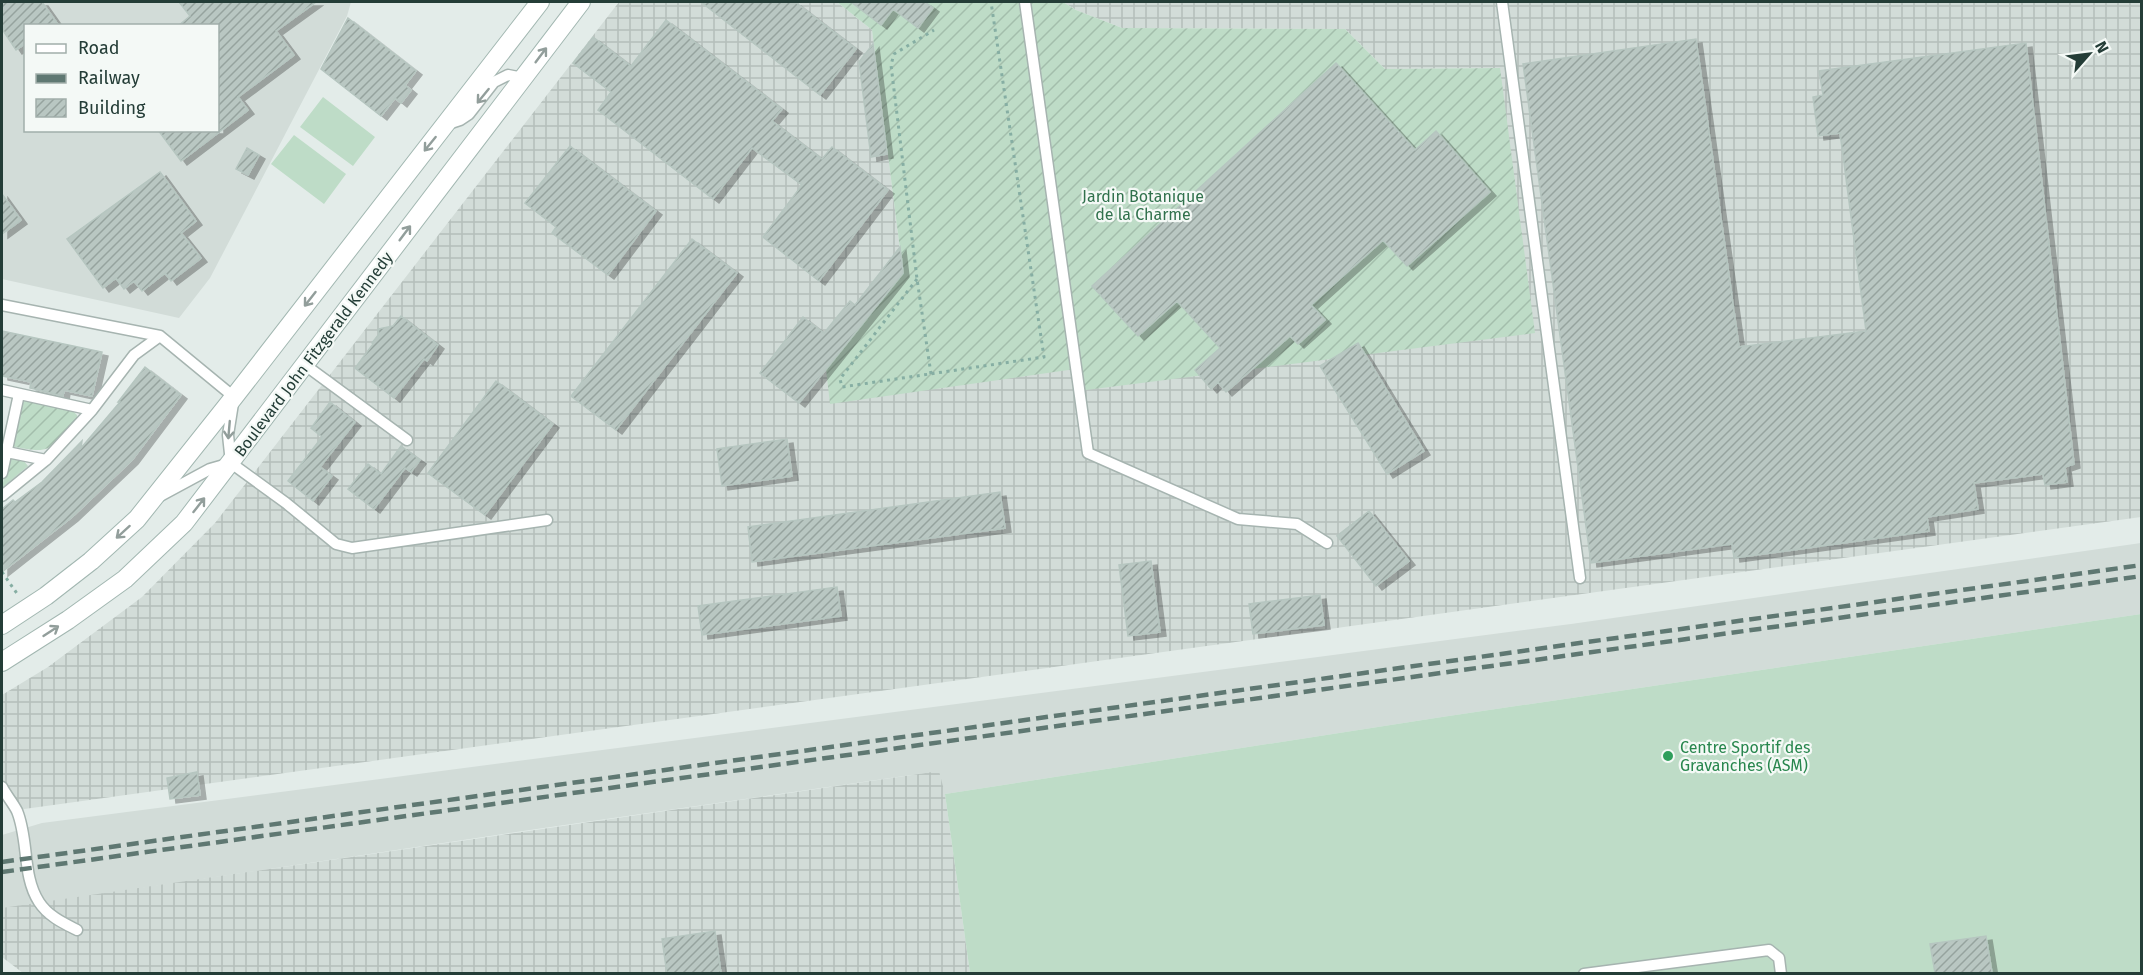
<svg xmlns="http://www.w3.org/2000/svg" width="2143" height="975" viewBox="0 0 2143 975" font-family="'Fira Sans',sans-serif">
<defs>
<pattern id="industrial-grid" width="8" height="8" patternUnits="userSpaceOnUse" patternTransform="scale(1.5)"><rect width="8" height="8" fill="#d2dcd8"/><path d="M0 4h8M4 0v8" fill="none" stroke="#b4beba"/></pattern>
<pattern id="garden-furrows" width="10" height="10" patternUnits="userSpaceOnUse" patternTransform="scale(1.5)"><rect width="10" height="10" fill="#bedcc7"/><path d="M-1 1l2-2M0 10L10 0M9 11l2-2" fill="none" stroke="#a3beac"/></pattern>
<pattern id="building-hatch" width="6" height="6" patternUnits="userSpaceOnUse" patternTransform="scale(1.5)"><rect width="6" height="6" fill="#b9c7c2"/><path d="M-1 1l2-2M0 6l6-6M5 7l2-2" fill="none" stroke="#96a39e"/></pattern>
<filter id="shadow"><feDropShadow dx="6" dy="4" stdDeviation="0" flood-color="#0004"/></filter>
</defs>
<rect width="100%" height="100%" fill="#e3ece9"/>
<path fill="#d2dcd8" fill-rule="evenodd" d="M2 2H351L347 16 210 278 179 318 2 279ZM26 26H218V130H26Z
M2141 543V614L1442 717 945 794 925 773 530 830 2 909V835L42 823 1571 624Z"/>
<path fill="url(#industrial-grid)" d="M619 2H837L872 30 903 273 826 368 1500 68 1385 69 1345 29 1122 28 1076 10 1063 2H2141V517L17 810 2 787V695L48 667 142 597 215 523Z
M939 771 945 794 970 973H23L2 957V908Z"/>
<path fill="#bedcc7" d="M323 97 375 137 353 166 300 127Z
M294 135 346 174 324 204 271 164Z
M2141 614V973H970L945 794 1442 717Z"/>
<path fill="url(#garden-furrows)" d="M837 2H1063L1076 10 1122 28 1345 29 1385 69 1500 68 1535 333 1078 391 1075 369 830 404 826 369 903 273 872 30Z
M21 400 72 410 77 415V420C49 450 53 455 11 446Z
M8 457 23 460 28 466 2 488Z"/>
<path fill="url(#building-hatch)" stroke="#b6c6c0" stroke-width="1.5" filter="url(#shadow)" d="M2 2H42L59 26H26V43L16 50 2 29Z
M179 2H316L276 31 294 55 238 97 248 110 181 161 158 130H218V26H178L190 16Z
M701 2H795L856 49 820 95Z
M851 2H925L933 8 918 28 893 9 881 25Z
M348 18 416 71 405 85 411 90 401 103 395 98 381 116 321 69Z
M666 20 782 109 772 121 822 159 832 147 888 190 819 281 763 237 802 185 752 148 713 199 598 110 611 92 573 63 593 37 631 66Z
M1696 39 1739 347 1866 331 1840 133 1818 136 1813 97 1823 95 1819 71 2026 43 2074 464 2065 467 2067 482 2045 485 2043 474 1974 483 1978 509 1927 517 1929 531 1734 558 1732 544 1591 563 1523 64Z
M873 44 887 154 871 157 859 62Z
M1336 63 1415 150 1436 131 1490 192 1407 266 1383 240 1311 305 1325 320 1298 344 1290 336 1226 392 1218 382 1211 389 1195 370 1220 348 1177 301 1138 336 1092 286Z
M570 146 656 211 608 275 552 233 556 227 525 203Z
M247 148 259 155 248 175 236 169Z
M160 172 196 221 181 233 201 258 171 281 165 273 142 291 134 281 124 289 116 278 103 288 67 239Z
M2 194 21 220 2 234Z
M692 239 737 273 616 430 571 396Z
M900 247 903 273 799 403 760 373 803 317 824 333 850 301 855 305Z
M401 316 438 345 427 361 424 359 394 398 355 368 373 344 372 343 379 334 378 329 393 326Z
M2 331 102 352 92 396 64 390 63 396 30 388 31 382 2 376Z
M1358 343 1424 451 1387 474 1320 366Z
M145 367 181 395 132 460 72 517 2 572V509L13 500 15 502 42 482 82 441 81 448 120 402H118Z
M496 381 553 424 485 515 428 473Z
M330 402 355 422 320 467 332 476 313 501 288 481 322 437 311 428Z
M787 439 792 476 722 486 717 449Z
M401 446 420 460 411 472 405 468 374 509 348 489 368 464 381 474Z
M1000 492 1005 528 752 562 748 527Z
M1369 511 1409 561 1376 586 1337 536Z
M1151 561 1160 632 1128 636 1119 565Z
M837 587 841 616 702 635 698 606Z
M1320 595 1324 625 1253 634 1249 604Z
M197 772 200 795 170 799 167 778Z
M715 931 721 974H667L662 939Z
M1986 936 1992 973H1935L1930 944Z"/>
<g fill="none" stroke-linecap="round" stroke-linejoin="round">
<g stroke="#a6b4b0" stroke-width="13">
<path id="lane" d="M1025 2 1088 453 1238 519 1297 524 1327 543
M1502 2 1580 578
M448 124 460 120 469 114 494 82 508 75 523 78
M2 305 160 336 234 397 228 435 231 463
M305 365 407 440
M2 390 92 410
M2 451 46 460
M2 473 19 394
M2 496 46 460 92 410 134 355 160 336
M160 496 210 469 231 463 286 503 336 544 352 548 547 520
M2 787C6 795 13 803 17 811 29 840 22 876 39 902 48 916 63 923 77 930
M1584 974 1769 950 1779 958 1781 974"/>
</g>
<g stroke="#a2b7b1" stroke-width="20">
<path id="secondary" d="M2 625 46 596 91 561 137 519 234 397 540 2
M2 662 68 620 125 579 184 523 581 2"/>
</g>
<path stroke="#86aea3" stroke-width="3" stroke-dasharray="3 4.5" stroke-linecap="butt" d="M917 279 840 379 842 387 1044 357 991 2
M931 374 917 279 891 65 894 54 934 30
M2 572 18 595"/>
<use href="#lane" stroke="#fff" stroke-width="10"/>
<use href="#secondary" stroke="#fff" stroke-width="18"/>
<path stroke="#5f7872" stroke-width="4.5" stroke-dasharray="12 6" stroke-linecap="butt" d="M2 862 2142 565
M2 872 2142 576"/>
</g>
<defs><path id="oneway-shaft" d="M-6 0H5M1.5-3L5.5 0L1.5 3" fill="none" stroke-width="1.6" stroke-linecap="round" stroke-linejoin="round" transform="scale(1.5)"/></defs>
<g stroke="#929e9b">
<use href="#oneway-shaft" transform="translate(541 55) rotate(-53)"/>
<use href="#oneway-shaft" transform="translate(483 96) rotate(129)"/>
<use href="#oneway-shaft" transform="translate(430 144) rotate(129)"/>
<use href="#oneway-shaft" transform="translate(405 233) rotate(-53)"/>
<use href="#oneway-shaft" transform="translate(310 299) rotate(128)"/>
<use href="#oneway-shaft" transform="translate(229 430) rotate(95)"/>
<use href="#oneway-shaft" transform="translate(199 505) rotate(-52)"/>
<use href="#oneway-shaft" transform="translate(123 532) rotate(138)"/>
<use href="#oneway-shaft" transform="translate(51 631) rotate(-33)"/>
</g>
<circle fill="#2e9e5b" stroke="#f4f9f6" stroke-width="2" cx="1668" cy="756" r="6"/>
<g text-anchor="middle" stroke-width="4.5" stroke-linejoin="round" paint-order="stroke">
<g font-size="16" fill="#30714c" stroke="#f4f9f6">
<text x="1143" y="202">Jardin Botanique<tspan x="1143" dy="18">de la Charme</tspan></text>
</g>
<g font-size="16" fill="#243d37" stroke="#f4f9f6">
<text transform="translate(313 354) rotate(-53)" y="6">Boulevard John Fitzgerald Kennedy</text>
</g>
<g font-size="16" fill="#27864d" stroke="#f4f9f6" text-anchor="start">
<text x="1680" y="753">Centre Sportif des<tspan x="1680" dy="18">Gravanches (ASM)</tspan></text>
</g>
</g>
<rect width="2143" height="975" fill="none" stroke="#243d37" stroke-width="6"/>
<rect x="24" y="24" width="195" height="108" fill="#f4f9f6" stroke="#a1aeaa" stroke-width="1.5"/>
<rect x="36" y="44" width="30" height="9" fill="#ffffff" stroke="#a1aeaa" stroke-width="1.5"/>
<text x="78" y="54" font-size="18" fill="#243d37">Road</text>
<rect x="36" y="74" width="30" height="9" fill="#5f7872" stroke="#a1aeaa" stroke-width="1.5"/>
<text x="78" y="84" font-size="18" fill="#243d37">Railway</text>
<rect x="36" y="99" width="30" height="18" fill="url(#building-hatch)" stroke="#a1aeaa" stroke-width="1.5"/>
<text x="78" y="114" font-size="18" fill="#243d37">Building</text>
<g transform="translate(2089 54) rotate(62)" stroke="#f4f9f6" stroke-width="4.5" paint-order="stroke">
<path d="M0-4.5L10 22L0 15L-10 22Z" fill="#243d37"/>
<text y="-9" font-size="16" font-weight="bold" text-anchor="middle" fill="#243d37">N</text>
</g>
</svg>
